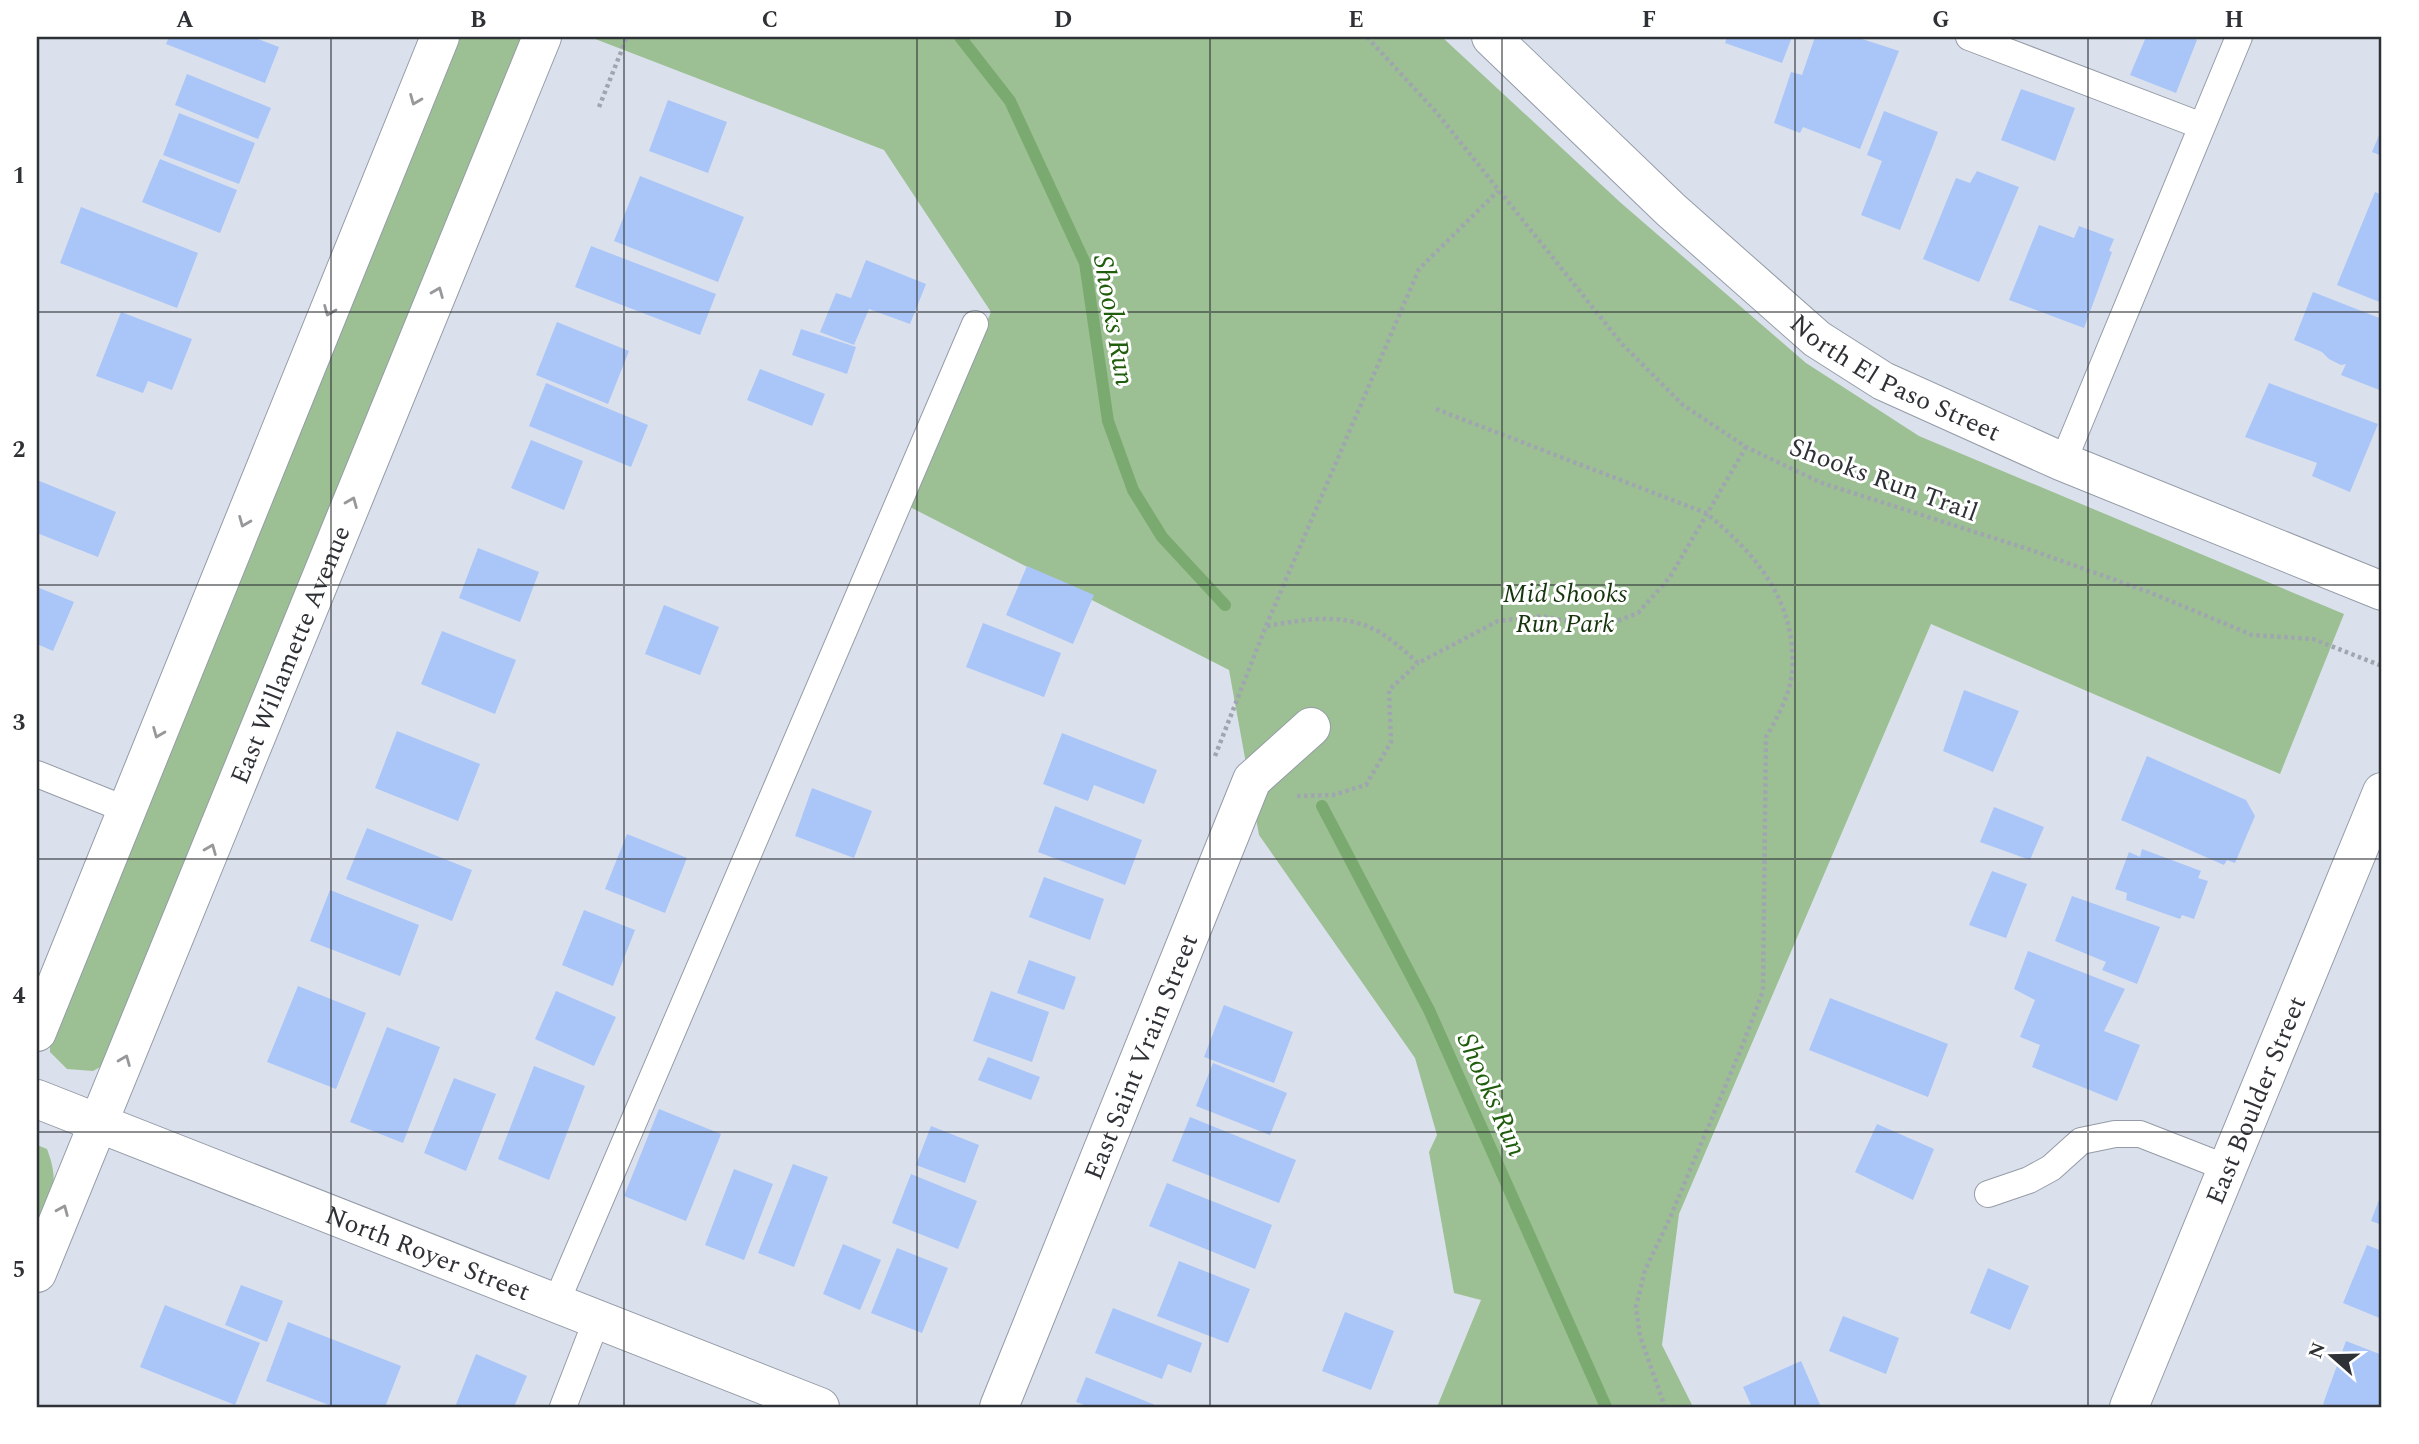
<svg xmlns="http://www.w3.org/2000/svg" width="2419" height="1444" viewBox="0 0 2419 1444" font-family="Spectral,serif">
<rect width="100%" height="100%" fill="#dae1ed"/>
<path fill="#9cc093" d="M458 37H525L111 1061 93 1071 67 1069 50 1052V1029Z
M590 37H1442L1621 203 1806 363 1919 436 2344 614 2280 774 1931 624 1679 1214 1662 1345 1693 1407H1437L1481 1300 1454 1293 1429 1152 1437 1135 1415 1058 1259 835 1229 670 910 507 991 312 884 150Z
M37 1145 47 1149C61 1185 51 1200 37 1234Z"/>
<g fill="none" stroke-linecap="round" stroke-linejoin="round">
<path stroke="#7baa70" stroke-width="12" d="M960 37 1010 101 1085 263 1108 421 1133 490 1162 537 1225 605
M1322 806 1429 1010 1606 1407"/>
</g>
<path fill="#aac5f7" d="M169 37H253L279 47 265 83 166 44Z
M1727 37H1792L1782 63 1725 43Z
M1815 37H1856L1899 51 1860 149 1803 127 1800 133 1774 123 1791 72 1802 75Z
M2146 37H2190L2197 40 2176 93 2130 75Z
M187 74 271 108 258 139 175 105Z
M2021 89 2075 108 2055 161 2001 140Z
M668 100 727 122 708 173 649 151Z
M1884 111 1938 132 1900 230 1861 215 1882 161 1867 155Z
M179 113 255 143 239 184 163 155Z
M2382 128V156L2372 152Z
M160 159 237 190 220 233 142 202Z
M1977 171 2019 187 1979 282 1923 259 1956 178 1970 183Z
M640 176 744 217 718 282 614 241Z
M2375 192 2382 195V303L2337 285Z
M81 207 198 253 177 308 60 263Z
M2039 225 2074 238 2079 226 2114 239 2109 251 2112 252 2084 328 2009 300Z
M591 246 716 294 700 335 575 287Z
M866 260 926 284 910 324 869 309 854 345 820 332 836 293 851 298Z
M2313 292 2382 319V391L2341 375 2346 364 2341 365 2329 359 2322 352 2294 340Z
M121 312 192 339 172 390 148 381 143 393 96 376Z
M557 322 629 351 608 404 536 375Z
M801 329 856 347 847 374 792 355Z
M760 369 825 394 812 426 747 400Z
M546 383 648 425 631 467 529 426Z
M2269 383 2378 424 2350 492 2312 476 2317 463 2245 437Z
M531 440 583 461 564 510 511 488Z
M37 480 116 512 98 557 37 533Z
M478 548 539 572 520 622 459 598Z
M1027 566 1094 595 1073 644 1006 615Z
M37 587 74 602 53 651 37 644Z
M664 605 719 627 700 675 645 654Z
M983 623 1061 653 1044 697 966 667Z
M442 631 516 660 495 714 421 684Z
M1964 690 2019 711 1993 772 1943 751Z
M397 731 480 764 458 821 375 788Z
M1062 733 1157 770 1144 804 1094 785 1088 801 1043 784Z
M2147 756 2246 800 2255 816 2235 863 2227 860 2224 865 2121 820Z
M812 788 872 811 854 858 795 836Z
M1055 806 1142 840 1125 885 1038 852Z
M1994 807 2044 827 2030 860 1980 842Z
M367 828 472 870 452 921 346 879Z
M627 834 687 858 665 913 605 889Z
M2142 849 2201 871 2198 878 2208 881 2194 919 2182 915 2180 919 2126 900 2127 893 2115 889 2129 852 2140 857Z
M1992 871 2027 884 2006 938 1969 925Z
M1044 877 1104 899 1090 940 1029 917Z
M330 890 419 925 400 976 310 941Z
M2072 896 2160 927 2137 984 2102 970 2106 962 2055 941Z
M584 910 635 930 613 986 562 965Z
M2028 951 2125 989 2104 1031 2140 1045 2117 1101 2032 1067 2040 1045 2020 1037 2035 1000 2014 989Z
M1029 960 1076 977 1064 1010 1017 993Z
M298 986 366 1013 336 1089 267 1062Z
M556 991 616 1017 594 1066 535 1039Z
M991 991 1049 1012 1032 1062 973 1041Z
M1830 998 1948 1044 1928 1097 1809 1050Z
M1224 1005 1293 1032 1274 1083 1204 1057Z
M387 1027 440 1047 403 1143 350 1122Z
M988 1057 1040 1077 1031 1100 978 1080Z
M1213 1063 1287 1093 1270 1135 1196 1106Z
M534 1066 585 1086 549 1180 498 1159Z
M454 1078 496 1094 466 1171 424 1153Z
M659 1109 721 1134 686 1221 624 1196Z
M1190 1117 1296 1160 1279 1203 1172 1161Z
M1877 1124 1934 1149 1913 1200 1855 1172Z
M931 1126 979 1145 965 1183 916 1165Z
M793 1164 828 1177 794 1267 758 1253Z
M734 1169 773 1184 744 1260 705 1245Z
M911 1174 977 1201 958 1249 892 1223Z
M1167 1183 1272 1225 1255 1269 1149 1226Z
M2382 1192V1225L2371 1221Z
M843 1244 881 1260 860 1310 823 1294Z
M2367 1245 2382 1251V1319L2343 1303Z
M897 1248 948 1268 922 1333 871 1313Z
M1179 1261 1250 1289 1228 1343 1157 1316Z
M1988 1268 2029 1286 2010 1330 1970 1313Z
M241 1285 283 1301 267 1342 225 1325Z
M165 1305 260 1343 235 1405 140 1367Z
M1113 1308 1202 1343 1191 1373 1168 1364 1162 1379 1095 1353Z
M1345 1312 1394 1331 1371 1390 1322 1371Z
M1843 1316 1899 1338 1886 1374 1829 1351Z
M288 1322 401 1366 385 1407H334L266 1381Z
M2346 1341 2382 1355V1407H2331L2323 1404Z
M476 1354 527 1376 514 1407H455Z
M1801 1361 1821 1407H1752L1743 1387Z
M1086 1377 1160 1407H1090L1076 1402Z"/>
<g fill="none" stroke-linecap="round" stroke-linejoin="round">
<g stroke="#959ca7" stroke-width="28">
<path id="service" d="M1969 37 2202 126
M2063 462 2239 37
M37 774 127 810
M1988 1194 2029 1180 2051 1168 2081 1141 2115 1134H2140L2227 1168
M556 1303 975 324
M563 1407 597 1319"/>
</g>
<g stroke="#959ca7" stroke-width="40">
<g id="minor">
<path id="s1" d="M1491 37 1671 210 1817 339 1883 381 2063 462 2382 591"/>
<path id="s2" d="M37 1099 820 1407"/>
<path id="s3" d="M999 1407 1252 780 1311 727"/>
</g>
</g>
<g stroke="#959ca7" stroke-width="40">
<g id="tertiary">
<path d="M37 1032 440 37"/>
<path id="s4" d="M37 1273 542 37"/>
<path id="s5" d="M2129 1407 2382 792"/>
</g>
</g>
<path stroke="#a0a6af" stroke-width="4.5" stroke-dasharray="3.5 3.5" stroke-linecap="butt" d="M1367 37 1437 113 1622 344 1683 405 1746 447 1822 483 2031 550 2149 592 2252 635 2313 639 2382 666
M599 107 627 37
M1436 409 1706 513C1757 555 1797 602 1792 672 1790 695 1777 718 1766 737L1763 991 1743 1044 1669 1220 1645 1270 1636 1307 1640 1336 1665 1407
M1267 626C1307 619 1347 611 1384 635 1396 643 1407 653 1418 663L1498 621 1542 616 1599 628 1638 613 1670 577 1746 447
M1215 756 1266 626 1419 269 1498 191
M1297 796 1333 795 1366 785 1391 742 1389 690 1418 663"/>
<use href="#service" stroke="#fff" stroke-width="26"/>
<use href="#minor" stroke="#fff" stroke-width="38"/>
<use href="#tertiary" stroke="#fff" stroke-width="38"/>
</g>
<defs><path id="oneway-chevron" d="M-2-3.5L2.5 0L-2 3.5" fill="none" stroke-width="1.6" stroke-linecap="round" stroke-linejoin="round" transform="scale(1.75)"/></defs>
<g stroke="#96989a">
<use href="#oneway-chevron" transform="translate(415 100) rotate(112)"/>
<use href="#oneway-chevron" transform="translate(438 292) rotate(-68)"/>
<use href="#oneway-chevron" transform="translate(329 311) rotate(112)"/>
<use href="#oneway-chevron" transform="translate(352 502) rotate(-68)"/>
<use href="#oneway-chevron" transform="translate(244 522) rotate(112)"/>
<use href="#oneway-chevron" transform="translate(158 733) rotate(112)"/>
<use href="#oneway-chevron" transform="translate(211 849) rotate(-68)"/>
<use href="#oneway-chevron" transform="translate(125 1060) rotate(-68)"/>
<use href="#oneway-chevron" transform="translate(63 1210) rotate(-67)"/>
</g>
<path fill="none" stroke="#2e3135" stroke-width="2" stroke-opacity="0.55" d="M331 37V1407M624 37V1407M917 37V1407M1210 37V1407M1502 37V1407M1795 37V1407M2088 37V1407M37 312H2382M37 585H2382M37 859H2382M37 1132H2382"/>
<g text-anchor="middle" stroke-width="6" stroke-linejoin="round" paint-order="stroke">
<g font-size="26" fill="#2e3135" stroke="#fff">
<text dy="9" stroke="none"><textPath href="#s1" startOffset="532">North El Paso Street</textPath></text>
<text transform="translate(1884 479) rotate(20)" y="9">Shooks Run Trail</text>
<text dy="9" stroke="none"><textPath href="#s4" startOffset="668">East Willamette Avenue</textPath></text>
<text dy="9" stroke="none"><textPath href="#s3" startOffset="378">East Saint Vrain Street</textPath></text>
<text dy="9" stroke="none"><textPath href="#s5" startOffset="332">East Boulder Street</textPath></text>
<text dy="9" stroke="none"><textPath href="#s2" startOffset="420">North Royer Street</textPath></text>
</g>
<g font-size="26" font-style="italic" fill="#16350d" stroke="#fff">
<text x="1565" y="602">Mid Shooks<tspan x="1565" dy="30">Run Park</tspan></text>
</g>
<g font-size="28" font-style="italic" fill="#205d0c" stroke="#fff">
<text transform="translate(1115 320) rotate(80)" y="10">Shooks Run</text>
<text transform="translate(1493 1094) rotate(66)" y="10">Shooks Run</text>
</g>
</g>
<rect width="2419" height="1444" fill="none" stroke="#ffffff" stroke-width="77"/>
<g transform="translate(2332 1356) rotate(290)" stroke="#ffffff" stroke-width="5" paint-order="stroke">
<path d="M0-5L12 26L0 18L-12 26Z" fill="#2e3135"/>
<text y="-10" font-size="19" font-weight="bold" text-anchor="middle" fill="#2e3135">N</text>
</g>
<rect x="38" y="38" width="2342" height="1368" fill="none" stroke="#2e3135" stroke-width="2.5"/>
<g font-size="23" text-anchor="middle" font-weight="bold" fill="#2e3135">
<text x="185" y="27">A</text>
<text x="478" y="27">B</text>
<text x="770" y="27">C</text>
<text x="1063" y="27">D</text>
<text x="1356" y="27">E</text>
<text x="1649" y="27">F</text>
<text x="1941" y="27">G</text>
<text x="2234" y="27">H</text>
<text x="19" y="183">1</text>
<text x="19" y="457">2</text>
<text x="19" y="730">3</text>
<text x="19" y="1003">4</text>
<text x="19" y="1277">5</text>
</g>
</svg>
